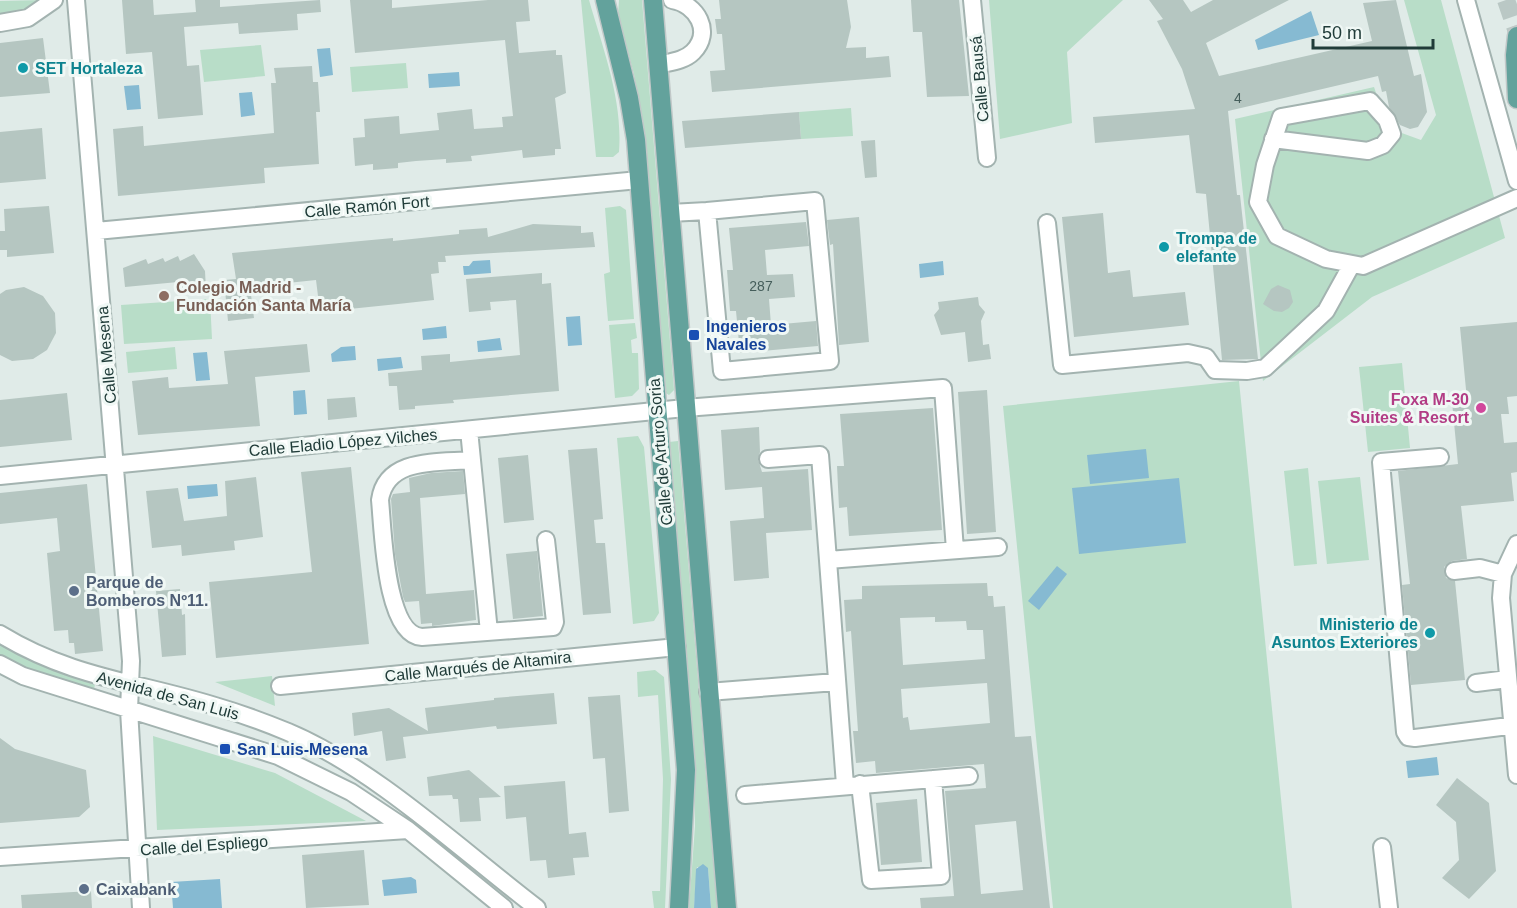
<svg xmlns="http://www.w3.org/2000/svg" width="1517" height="908" viewBox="0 0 1517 908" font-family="Arial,sans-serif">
<rect width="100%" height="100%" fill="#e0ebe8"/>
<path fill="#b8ddc8" d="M44 0 26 12 0 16V1Z
M581 0H589C603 49 623 100 619 152L613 157H596Z
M619 0H642L674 390 669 395 664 392 645 140 634 74 618 15Z
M989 0H1123L1067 52 1072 123 1000 139Z
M1404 0H1441L1505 238 1372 297 1263 381 1235 119 1374 87 1388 128 1421 140 1436 115Z
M261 45 265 76 204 82 200 50Z
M406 63 408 88 352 92 350 67Z
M851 108 853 136 801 139 799 112Z
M620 206 626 210 634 319 608 321 604 274 610 272 605 208Z
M210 299 212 339 124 344 121 305Z
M635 323 637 338 631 340 632 353H638L639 389 632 396 615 398 609 325Z
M175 347 177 369 128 373 126 352Z
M1402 363 1410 448 1368 452 1359 367Z
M1239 381 1292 908H1053L1003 406Z
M638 436 644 447 659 613 654 621 633 624 617 438Z
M678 441 717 908H711L708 868 697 867 694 908H689L695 826 694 758 669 442Z
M1308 468 1317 564 1294 566 1284 471Z
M1360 477 1369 560 1327 564 1318 481Z
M0 643 43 666 95 684 94 690 42 674 0 656Z
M655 670 664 677 671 779 665 908H654L652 891H660L663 779 658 695 638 697 637 672Z
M272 676 275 706 215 682Z
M153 736 275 773 366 821 157 830Z"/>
<path fill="#86bad2" d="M1311 11 1319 35 1258 50 1255 40Z
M330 48 333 75 320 77 317 49Z
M459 72 460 86 429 88 428 74Z
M139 85 141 109 127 110 124 86Z
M252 92 255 115 241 117 239 93Z
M490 260 491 273 464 275 463 266H469L473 261Z
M943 261 944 275 920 278 919 264Z
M580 316 582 345 568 346 566 317Z
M446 326 447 338 423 340 422 329Z
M500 338 502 350 478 352 477 341Z
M355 346 356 360 332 362 331 354 341 347Z
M207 352 210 380 196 381 193 353Z
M401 357 403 368 378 371 377 359Z
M305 390 307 414 294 415 293 391Z
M1146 449 1149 478 1090 484 1087 455Z
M1179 478 1186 543 1079 554 1072 488Z
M217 484 218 496 188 499 187 486Z
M1057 566 1067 574 1039 610 1028 601Z
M1437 757 1439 775 1408 778 1406 761Z
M703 864 708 868 711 908H694L696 869Z
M411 877 416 880 417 893 384 896 382 880Z
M220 879 222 908H173L171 882Z"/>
<path fill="#b5c6c1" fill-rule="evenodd" d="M122 0H153L154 15 196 12 195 0H220V7L320 0 321 12 297 14 298 30 239 34 238 23 184 27 187 66 199 65 203 115 158 119 152 52 126 54Z
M350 0H392V8L488 0H528L530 21 516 22 519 53 556 50V55H562L566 93 555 98 561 149H555V155L523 158 522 150 471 156 472 161 446 163V159L416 161 398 163V168L373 170V164L355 166 353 138 365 137 364 119 399 116 400 134 439 130 437 113 472 109 474 129 503 127 502 117 513 116 505 40 355 53Z
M719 0H847L851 27 846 48 866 47V58L889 56 891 77 712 92 710 71 725 70 722 34H717L715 19H721Z
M911 0H959L969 96 927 97 922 32H913Z
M1149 0H1183L1191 12 1213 0H1289L1206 43 1219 76 1372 41 1363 3 1396 0 1414 76 1421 74 1427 112 1418 127 1410 129 1400 125 1389 107 1386 91 1382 92 1378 76 1228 111 1237 195H1240L1258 359 1222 360 1206 194 1196 193 1189 135 1095 143 1093 117 1195 109 1182 69 1157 21 1163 19Z
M43 38 50 93 0 97V43Z
M312 66 313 82H318L320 112H316L319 164 264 168 265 183 118 196 113 129 143 126 144 146 274 133 271 83H276L274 68Z
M799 112 801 139 685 148 682 121Z
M42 128 46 179 0 183V132Z
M875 140 877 177 865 178 861 141Z
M49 206 54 253 7 257V250H0V231H5L4 209Z
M1103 213 1108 273 1130 270 1133 297 1185 292 1189 325 1074 337 1062 217Z
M859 217 869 342 839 345 833 244 830 245 827 220Z
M806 222 809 246 765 250 767 275 793 274 795 297 769 299 771 325 816 321 818 346 740 353 736 311H730L727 270H733L729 228Z
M533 224 581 226V233L593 232 595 247 445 256 446 262H438L439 273 431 274 434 300 398 304 320 312 316 280 250 287 254 318 228 321 224 280 236 279 232 253 393 238V241L459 234V230L487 228 488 237Z
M194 254 205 271 206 290 178 292V282L125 287 123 268 146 259 148 264 163 258 165 262 178 256 180 261Z
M542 273V284L551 283 559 391 453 400 454 403 415 406V409L399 410 397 386H389L388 373 422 370 421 356 450 354V362L520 355 516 300 490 302 491 310 469 312 466 279Z
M1278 285 1290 290 1293 302 1289 308 1282 312 1274 311 1263 304 1271 289Z
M24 287 43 296 55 313 56 333 47 350 33 359 12 361 0 355V294L6 290Z
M978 297 979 305 985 312 981 321 983 345 989 344 991 359 968 362 965 332 941 335 934 315 939 309 938 302Z
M1517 322V396L1507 397 1509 414H1501L1504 443 1517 442V472L1511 473 1514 501 1461 506 1467 559 1452 561 1444 567 1446 578 1455 581 1465 680 1411 685 1402 585 1410 584 1398 471 1458 464 1452 402 1467 400 1460 327Z
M307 344 310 372 255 377 260 426 138 435 132 381 168 377 169 388 228 384 224 351Z
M987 390 996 532 967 534 958 392Z
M67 393 72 440 0 447V400Z
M355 397 357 417 328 420 327 399Z
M933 408 942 530 849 536 847 507 839 508 837 466H844L840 414Z
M759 427 760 452 758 459 762 472 808 469 812 530 766 533 769 578 734 581 730 521 764 518 762 487 725 490 721 430Z
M597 448 603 519 594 520 596 543H605L611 613 583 615 568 450Z
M528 455 534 520 504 523 498 458Z
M351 467 369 644 216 658 209 582 312 572 301 472Z
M463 471 465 494 420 498 426 594 474 590 476 620 432 626V623L421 624 419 601 405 602 403 597 395 554 391 499 393 494 410 492 409 478 431 473Z
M256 477 263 537 234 541 235 550 207 553 182 556 181 545 152 548 146 491 178 488 184 521 227 516 225 481Z
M87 484 103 651 75 654 74 643H69L68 630 54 631 47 553 60 551 57 518 0 524V493Z
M537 551 543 616 513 619 506 554Z
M987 583 988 596H993L994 607 1005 606 1015 737 1031 736 1050 908H921L920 898 954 896 945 791 986 788 984 764 876 773 875 761 856 763 853 731H858L851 631 846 632 844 600 862 599V586ZM935 617V622L966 621 967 630H983L985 659 903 665 900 618ZM987 683 990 723 910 730 908 717 903 718 901 689ZM1016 821 1023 890 981 894 975 825Z
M180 589 182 615 185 614 186 655 162 657 156 591Z
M554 693 557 724 497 729 496 726 403 737 406 758 386 761 382 731 354 736 352 713 389 708 428 731 425 708 494 700V698Z
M620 695 629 811 609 813 605 758 593 759 588 697Z
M0 738 15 749 86 770 90 807 79 817 0 823Z
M469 770 501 797 479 798 481 821 460 822 458 799H453L452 795 429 796 427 777Z
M1457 778 1489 803 1496 871 1469 899 1442 878 1459 860 1456 822 1436 805Z
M565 781 569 834 586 832 589 857 573 858 575 875 548 878 546 860 530 861 526 817 506 819 504 786Z
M917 799 922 862 881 865 876 803Z
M364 850 369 905 306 908 302 855Z
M91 891 92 908H22L21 895Z"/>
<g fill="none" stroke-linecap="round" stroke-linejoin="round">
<path stroke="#bac8c5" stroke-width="18" stroke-dasharray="18 9" stroke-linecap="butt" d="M1506 0 1517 32"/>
<g stroke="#a3b3b0" stroke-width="20">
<path id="minor" d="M76 0 131 661 129 710 141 908
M972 0 987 158
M1466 0 1517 181
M0 23 28 18 54 0
M658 65C670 62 684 61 693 52 713 32 697 4 672 0
M1273 139 1368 151 1383 145 1392 134 1387 120 1370 101 1281 117 1265 165 1258 202 1277 236 1326 259 1363 266 1517 198
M670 213 707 211 722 371 830 361 815 201 707 211
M1047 223 1062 365 1188 353 1206 357 1215 370 1247 371 1265 368 1326 311 1352 264
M96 231 639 180
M469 430 489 632
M1440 457 1381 462 1405 732 1408 737 1415 738 1517 725
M768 459 820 455 845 785
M472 460C438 463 386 457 380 500 383 529 385 635 422 637L553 627 555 622 546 540
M0 476 685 408 943 388 955 550
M1517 544 1503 574 1501 598 1517 775
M828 560 998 547
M1454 571 1480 568 1503 574
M0 634C72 678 138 682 215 706 239 713 264 722 288 732 374 768 462 851 537 908
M0 664 23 676 278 756 351 792 408 830 504 908
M1476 683 1508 679
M280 686 677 647
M708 692 836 682
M860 784 871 880 941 876 933 779
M745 795 969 776
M1382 847 1389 908
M0 857 408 830"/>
</g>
<g stroke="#c1c8c8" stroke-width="21">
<path id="major" d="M605 0 629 98 636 140 686 770 679 908
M653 0 727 908
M1517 36 1515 55 1517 99"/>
</g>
<use href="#minor" stroke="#fff" stroke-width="16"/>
<use href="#major" stroke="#63a29c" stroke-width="18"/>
</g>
<g fill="#0f9aa8" stroke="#f0f8f5" stroke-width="2">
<circle cx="23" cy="68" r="6"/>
<circle cx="1164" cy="247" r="6"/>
<circle cx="1430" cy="633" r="6"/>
</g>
<circle fill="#8d6e63" stroke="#f0f8f5" stroke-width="2" cx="164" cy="296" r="6"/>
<g fill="#1a4fb4" stroke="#f0f8f5" stroke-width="2">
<rect x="688" y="329" width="12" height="12" rx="3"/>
<rect x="219" y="743" width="12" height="12" rx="3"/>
</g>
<circle fill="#d1479c" stroke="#f0f8f5" stroke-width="2" cx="1481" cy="408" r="6"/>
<g fill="#5c6f8a" stroke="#f0f8f5" stroke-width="2">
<circle cx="74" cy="591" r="6"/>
<circle cx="84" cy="889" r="6"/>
</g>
<g text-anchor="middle" stroke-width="6" stroke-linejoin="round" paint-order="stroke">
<g font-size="14" fill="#455e5b">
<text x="1238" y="103">4</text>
<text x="761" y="291">287</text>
</g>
<g font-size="16" font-weight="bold" fill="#0d838f" stroke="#f0f8f5" text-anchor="start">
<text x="35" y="74">SET Hortaleza</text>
<text x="1176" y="244">Trompa de<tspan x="1176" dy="18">elefante</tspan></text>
<text x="1418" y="630" text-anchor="end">Ministerio de<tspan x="1418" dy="18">Asuntos Exteriores</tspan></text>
</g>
<g font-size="16" fill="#203c39" stroke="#f0f8f5">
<text transform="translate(979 79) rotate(-95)" y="6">Calle Bausá</text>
<text transform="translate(367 206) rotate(-5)" y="6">Calle Ramón Fort</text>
<text transform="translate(106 355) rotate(-95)" y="6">Calle Mesena</text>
<text transform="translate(343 442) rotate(-5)" y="6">Calle Eladio López Vilches</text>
<text transform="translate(660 452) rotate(-95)" y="6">Calle de Arturo Soria</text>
<text transform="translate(478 666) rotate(-6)" y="6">Calle Marqués de Altamira</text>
<text transform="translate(168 695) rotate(15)" y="6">Avenida de San Luis</text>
<text transform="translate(204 845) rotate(-4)" y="6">Calle del Espliego</text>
</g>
<g font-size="16" font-weight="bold" fill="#785e54" stroke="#f0f8f5" text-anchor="start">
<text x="176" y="293">Colegio Madrid -<tspan x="176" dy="18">Fundación Santa María</tspan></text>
</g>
<g font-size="16" font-weight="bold" fill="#164399" stroke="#f0f8f5" text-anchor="start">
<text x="706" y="332">Ingenieros<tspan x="706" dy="18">Navales</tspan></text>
<text x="237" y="755">San Luis-Mesena</text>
</g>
<g font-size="16" font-weight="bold" fill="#b23c85" stroke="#f0f8f5" text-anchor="end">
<text x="1469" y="405">Foxa M-30<tspan x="1469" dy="18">Suites &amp; Resort</tspan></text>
</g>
<g font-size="16" font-weight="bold" fill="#4e5e75" stroke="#f0f8f5" text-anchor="start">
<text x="86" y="588">Parque de<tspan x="86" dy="18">Bomberos Nº11.</tspan></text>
<text x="96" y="895">Caixabank</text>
</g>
</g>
<path d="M1313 39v9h120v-9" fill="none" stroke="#203c39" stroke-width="3"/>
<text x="1322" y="39" font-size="18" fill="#203c39" stroke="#f0f8f5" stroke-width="4.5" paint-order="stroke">50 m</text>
</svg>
